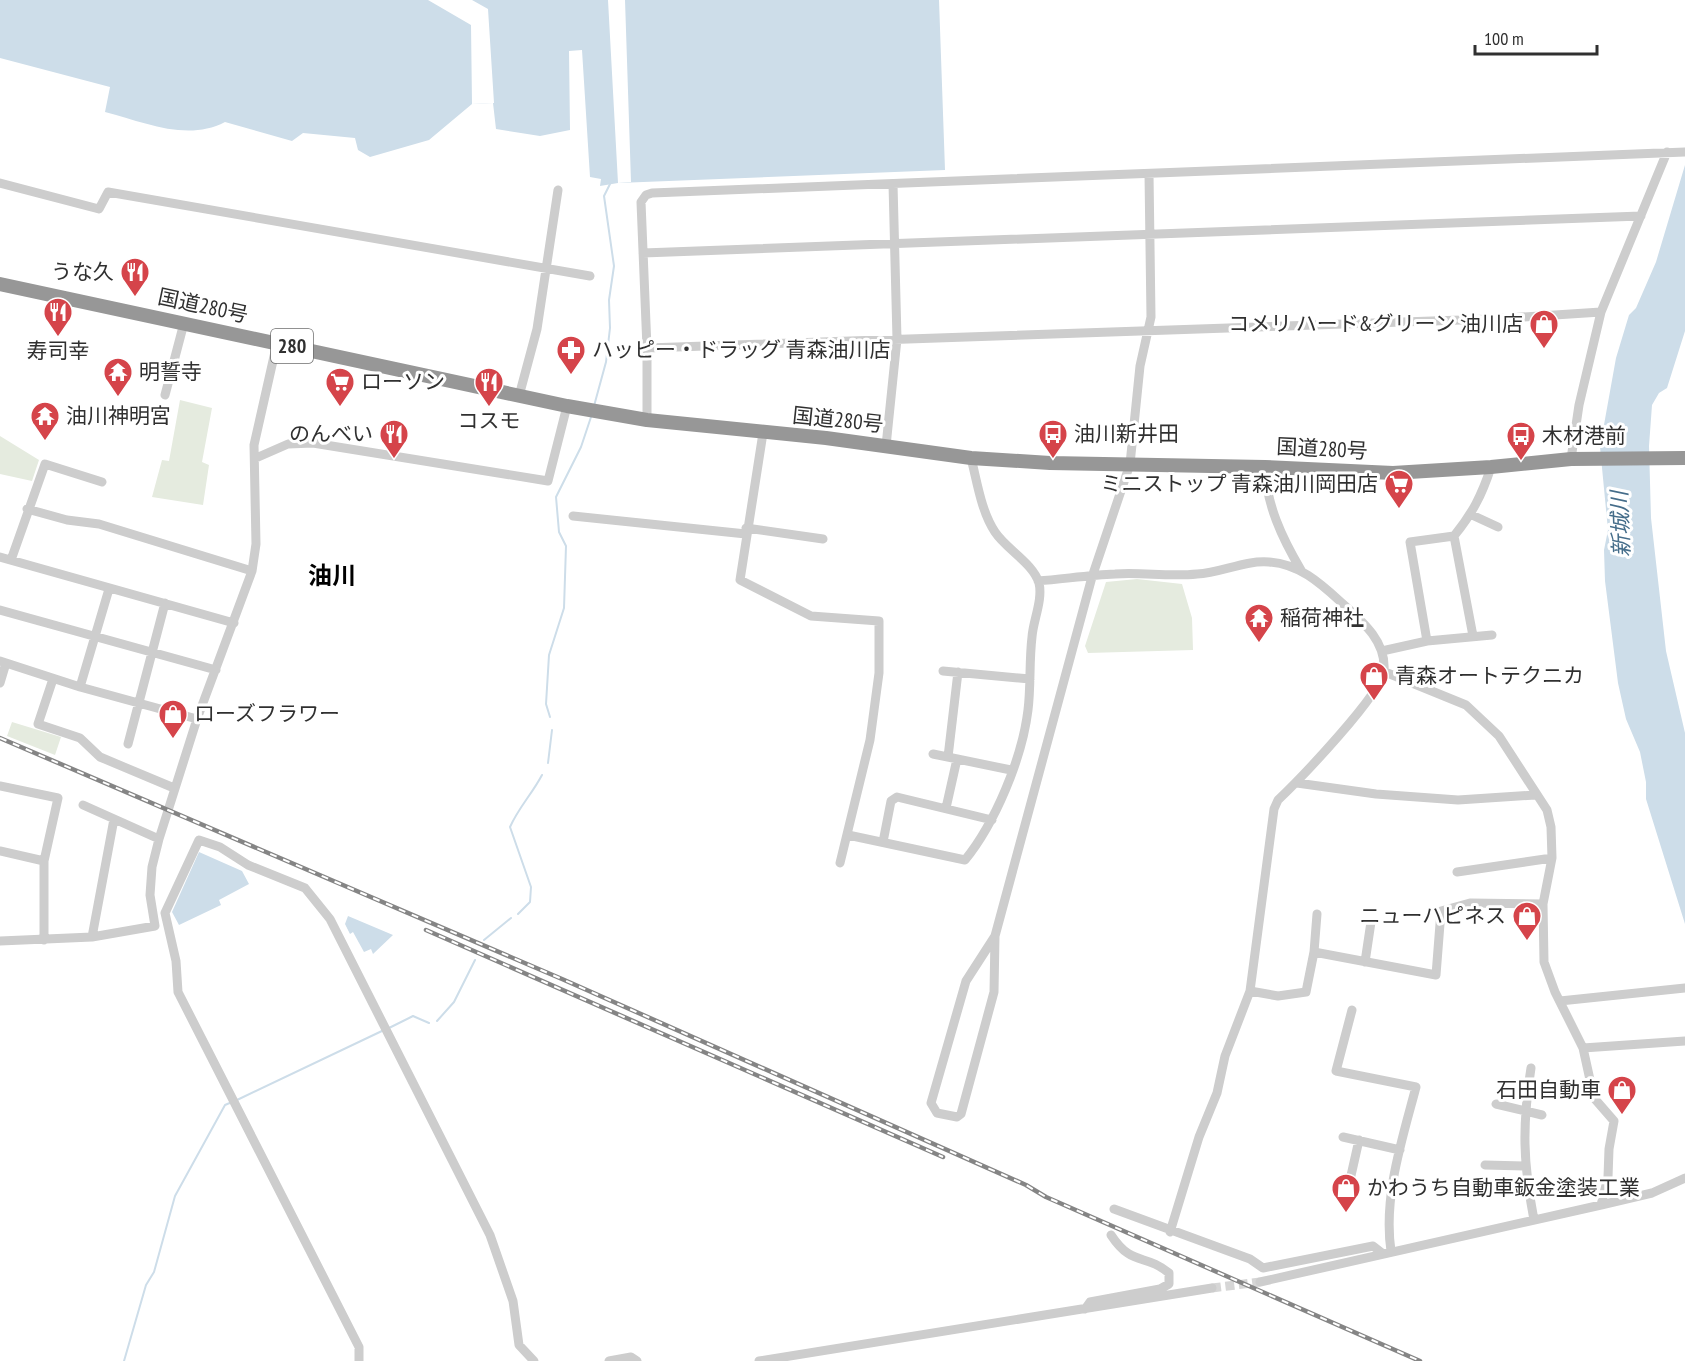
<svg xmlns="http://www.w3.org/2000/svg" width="1685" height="1361" viewBox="0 0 1685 1361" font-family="'PT Sans Narrow','Noto Sans JP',sans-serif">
<rect width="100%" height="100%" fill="#fff"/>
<path fill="#e5ebdf" d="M180 400 212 408 202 462 209 465 203 505 152 497 162 460 169 461Z
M0 436 39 460 32 481 0 474Z
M1137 579 1182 584 1192 618 1193 650 1088 653 1085 646 1106 582Z
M12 722 61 737 55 755 7 736Z"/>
<path fill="#cddde9" d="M0 0H939L945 170 618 183 600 186 601 179 590 177 582 50 569 51 570 130 540 136 496 129 493 103 472 104 429 140 370 157 358 150 355 138 303 133 292 141 225 122C187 142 144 122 105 112L110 87 0 58Z
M1685 165V331L1667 388 1659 393 1652 405 1649 446 1651 518 1666 651 1685 733V924L1646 799V782L1640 752 1626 719 1618 683 1605 581 1604 550 1608 530 1600 447 1616 358 1629 315 1636 308 1656 262Z
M199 852 242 871 249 884 219 900 221 905 179 925 172 912Z
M348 916 393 935 373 954 371 949 364 952 353 932 350 934 345 924Z"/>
<path fill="#fff" d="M428 0H472L488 9 494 103 472 104 471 25Z
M608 0H625L631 182 618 183Z"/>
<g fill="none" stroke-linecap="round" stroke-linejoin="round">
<path stroke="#cddde9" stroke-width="2" d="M594 406 606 362 610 328 609 300 614 266 604 196 610 184
M550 717 546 704 549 655 564 608 566 546 559 532 556 497 581 447 592 414
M548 763 552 730
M518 914 530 902 531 887 510 827C519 807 532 794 542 775
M484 940 511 918
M437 1021 454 1002 475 960
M389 1028 413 1016 429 1023
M237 1100 384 1030
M124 1361 146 1285 154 1272 175 1196 225 1105 232 1102"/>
<path stroke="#d6d6d6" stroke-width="9" stroke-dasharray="9 4.5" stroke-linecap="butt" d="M1212 1288 1260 1282"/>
<path stroke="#cdcdcd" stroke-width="9" d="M0 183 99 209 108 192 590 276
M643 253 1641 216
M647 348 1491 319 1601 312
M165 395 184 323
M519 396 537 329 558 190
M647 420V348L641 202 646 195 652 193 1685 152
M763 433 740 580 811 616 879 621V673L870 740 840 863
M886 446 897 339 893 184
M256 458 288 444 313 443 548 481 567 406
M1571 459 1579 405 1601 312 1667 152
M1265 467C1266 504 1282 538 1301 570
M27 509 67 520 99 524 252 571
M1472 515 1498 527
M573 516 746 534
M746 528 823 539
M1454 536 1473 636
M0 557 234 623
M11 560 45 464 102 482
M1038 581C1064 579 1090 575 1115 574 1142 572 1169 577 1197 574 1221 573 1245 560 1269 562 1300 564 1321 584 1342 603 1362 621 1386 641 1384 670 1383 693 1298 781 1278 800L1274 809 1250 991 1225 1056 1217 1093 1199 1137 1170 1232
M0 610 216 670
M1427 641 1492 635
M1382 651 1427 641 1410 542 1454 536C1472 514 1482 495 1491 467
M0 661 80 687 197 719
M943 671 1030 679
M1385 672 1466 705 1499 736 1547 810 1551 827 1552 858 1543 904 1544 962 1555 992 1583 1048 1594 1098 1614 1121 1609 1149 1608 1177 1601 1205
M53 679 38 724 80 738 100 757 174 788
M0 683 6 663
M80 687 109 589
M128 744 165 603
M933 754 1011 770
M948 757 958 672
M1297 783 1376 794 1458 800 1535 795
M0 786 58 798 44 861V940
M83 805 159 839
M946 808 957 759
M848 835 965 860C995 823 1022 759 1028 710 1031 686 1029 662 1032 637 1033 621 1043 600 1039 583 1033 563 1006 549 995 532 981 511 977 481 971 458
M883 842 891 801 897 797 992 820
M0 851 44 861
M1457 872 1552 858
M995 936 966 981 931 1103 937 1113 957 1117 961 1114 994 992 995 936 1092 577 1130 464 1140 366 1151 317 1149 174
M92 937 114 819
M0 941 92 937 155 926 150 895 152 867 159 839 197 719 252 571 256 544 254 445 277 343
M1314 952 1436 975 1441 911 1470 903 1543 904
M1365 962 1371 922
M1250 991 1278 996 1306 992 1314 952 1317 914
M1560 1001 1685 988
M1352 1010 1336 1071 1416 1087C1402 1140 1383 1197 1391 1251
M1583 1048 1685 1041
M1531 1068C1522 1126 1523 1162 1534 1220
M1496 1104 1542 1115
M1343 1137 1400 1150
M1485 1165 1524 1166
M1350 1180 1359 1140
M1114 1209 1250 1259 1263 1268 1373 1246 1382 1253
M1260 1282 1601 1205 1652 1193 1685 1178
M1085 1309 1090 1302 1160 1289 1169 1284V1273C1145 1253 1132 1267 1111 1235
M359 1361V1347L178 992 176 961 165 913 199 840 220 847 248 865 305 888 330 919 490 1235 513 1301 519 1345 534 1361
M609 1361 631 1357 637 1361
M759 1361 1212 1288"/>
<path stroke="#979797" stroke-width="14" d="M0 284 567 406 647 420 826 438 971 458 1050 463 1265 467 1393 473 1491 467 1571 459 1685 458"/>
<g stroke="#858585" stroke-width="4.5">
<path id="rail" d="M0 738 562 979 1026 1185 1046 1197 1420 1361
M426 930 943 1157"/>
</g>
<use href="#rail" stroke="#fff" stroke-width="2" stroke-dasharray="7" stroke-linecap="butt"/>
</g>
<defs>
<g id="restaurant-pin" transform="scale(1.5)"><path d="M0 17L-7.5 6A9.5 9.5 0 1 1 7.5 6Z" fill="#d5444a" stroke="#fff"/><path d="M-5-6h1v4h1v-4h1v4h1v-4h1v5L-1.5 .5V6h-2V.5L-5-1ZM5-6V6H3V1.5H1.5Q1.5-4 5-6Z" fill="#fff"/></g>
<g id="shop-pin" transform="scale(1.5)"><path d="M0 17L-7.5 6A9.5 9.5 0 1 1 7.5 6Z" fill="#d5444a" stroke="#fff"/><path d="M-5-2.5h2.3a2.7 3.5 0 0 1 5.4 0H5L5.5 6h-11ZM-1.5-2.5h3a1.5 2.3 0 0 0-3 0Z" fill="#fff"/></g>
<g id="pharmacy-pin" transform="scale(1.5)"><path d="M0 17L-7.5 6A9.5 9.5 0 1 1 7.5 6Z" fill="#d5444a" stroke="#fff"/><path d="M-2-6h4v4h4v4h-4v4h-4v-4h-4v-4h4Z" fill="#fff"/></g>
<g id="temple-pin" transform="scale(1.5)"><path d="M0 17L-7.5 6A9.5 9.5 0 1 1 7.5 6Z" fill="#d5444a" stroke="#fff"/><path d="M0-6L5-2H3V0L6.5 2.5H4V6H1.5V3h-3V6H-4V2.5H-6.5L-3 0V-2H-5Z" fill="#fff"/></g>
<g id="supermarket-pin" transform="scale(1.5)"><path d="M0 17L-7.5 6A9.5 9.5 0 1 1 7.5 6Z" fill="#d5444a" stroke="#fff"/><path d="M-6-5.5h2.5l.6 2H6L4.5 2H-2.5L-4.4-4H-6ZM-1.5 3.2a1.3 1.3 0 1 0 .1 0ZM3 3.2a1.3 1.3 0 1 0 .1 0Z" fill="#fff"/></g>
<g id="bus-pin" transform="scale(1.5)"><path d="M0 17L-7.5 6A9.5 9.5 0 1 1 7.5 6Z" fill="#d5444a" stroke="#fff"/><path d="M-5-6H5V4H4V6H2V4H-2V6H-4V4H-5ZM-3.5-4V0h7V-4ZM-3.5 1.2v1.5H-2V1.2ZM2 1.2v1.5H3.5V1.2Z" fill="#fff"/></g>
</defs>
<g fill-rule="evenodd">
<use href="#restaurant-pin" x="135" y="272"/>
<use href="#restaurant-pin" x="58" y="312"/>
<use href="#shop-pin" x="1544" y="324"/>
<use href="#pharmacy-pin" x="571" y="350"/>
<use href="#temple-pin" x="118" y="372"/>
<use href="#supermarket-pin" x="340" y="382"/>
<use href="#restaurant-pin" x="489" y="382"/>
<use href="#temple-pin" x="45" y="416"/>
<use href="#restaurant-pin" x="394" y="434"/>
<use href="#bus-pin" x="1053" y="434"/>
<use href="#bus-pin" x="1521" y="436"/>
<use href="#supermarket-pin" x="1399" y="484"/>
<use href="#temple-pin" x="1259" y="618"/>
<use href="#shop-pin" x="1374" y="676"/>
<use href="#shop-pin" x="173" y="714"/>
<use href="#shop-pin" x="1527" y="916"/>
<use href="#shop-pin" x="1622" y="1090"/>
<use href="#shop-pin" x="1346" y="1188"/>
</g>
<g text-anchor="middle" stroke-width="6" stroke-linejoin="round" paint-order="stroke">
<rect fill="#fff" stroke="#6e6e6e" stroke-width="1.5" x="271" y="329" width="42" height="34" rx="4.5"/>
<g font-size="20" font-weight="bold" fill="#303030">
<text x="292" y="353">280</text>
</g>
<g font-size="21" fill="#303030" stroke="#fff" text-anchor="start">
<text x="114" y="279" text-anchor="end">うな久</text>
<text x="1523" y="331" text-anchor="end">コメリ ハード&amp;グリーン 油川店</text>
<text x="592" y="357">ハッピー・ドラッグ 青森油川店</text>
<text x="58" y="358" text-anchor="middle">寿司幸</text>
<text x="139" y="379">明誓寺</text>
<text x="361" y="389">ローソン</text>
<text x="66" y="423">油川神明宮</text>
<text x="489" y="428" text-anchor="middle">コスモ</text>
<text x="373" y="441" text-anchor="end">のんべい</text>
<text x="1074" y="441">油川新井田</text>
<text x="1542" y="443">木材港前</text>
<text x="1378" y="491" text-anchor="end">ミニストップ 青森油川岡田店</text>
<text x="1280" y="625">稲荷神社</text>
<text x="1395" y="683">青森オートテクニカ</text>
<text x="194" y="721">ローズフラワー</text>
<text x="1506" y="923" text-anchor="end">ニューハピネス</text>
<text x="1601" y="1097" text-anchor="end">石田自動車</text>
<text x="1367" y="1195">かわうち自動車鈑金塗装工業</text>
</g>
<g font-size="21" fill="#303030" stroke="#fff">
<text transform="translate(203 306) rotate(12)" y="7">国道280号</text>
<text transform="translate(838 420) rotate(6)" y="7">国道280号</text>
<text transform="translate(1322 449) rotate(3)" y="7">国道280号</text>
</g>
<g font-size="22" font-style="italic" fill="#456d8a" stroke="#fff">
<text transform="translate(1620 524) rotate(-92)" y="8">新城川</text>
</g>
<g font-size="24" font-weight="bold" fill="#000" stroke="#fff">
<text x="332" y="584">油川</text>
</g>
</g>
<path d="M1475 45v9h122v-9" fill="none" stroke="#303030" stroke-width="3"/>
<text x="1484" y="45" font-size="18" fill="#303030" stroke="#ffffff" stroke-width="4.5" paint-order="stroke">100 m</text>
</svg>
